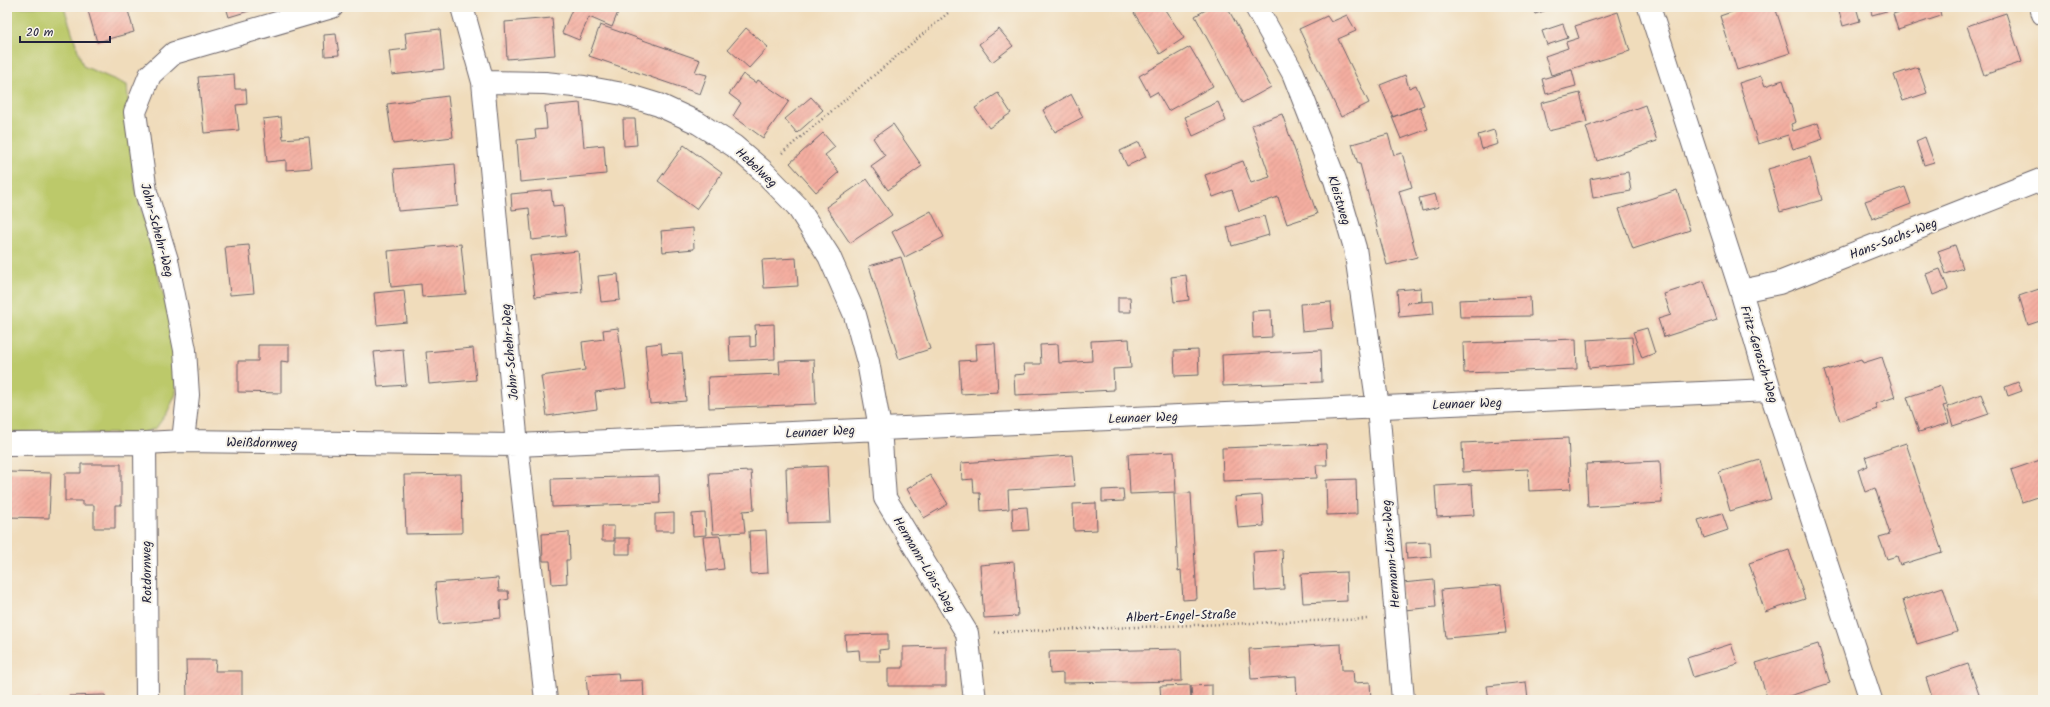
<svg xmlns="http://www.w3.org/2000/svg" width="2050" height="707" viewBox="0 0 2050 707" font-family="Kalam,sans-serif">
<defs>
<pattern id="building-hatch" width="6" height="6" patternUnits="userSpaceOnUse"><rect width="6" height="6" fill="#f4aea0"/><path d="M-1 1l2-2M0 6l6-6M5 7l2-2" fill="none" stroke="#d1958b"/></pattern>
</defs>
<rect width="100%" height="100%" fill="#f7f3e8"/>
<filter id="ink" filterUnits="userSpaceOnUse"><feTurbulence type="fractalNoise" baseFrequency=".025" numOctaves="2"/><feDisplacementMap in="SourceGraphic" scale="8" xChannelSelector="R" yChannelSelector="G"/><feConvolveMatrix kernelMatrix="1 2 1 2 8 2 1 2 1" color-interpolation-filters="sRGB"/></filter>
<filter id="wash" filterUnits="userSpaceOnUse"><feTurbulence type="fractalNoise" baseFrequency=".012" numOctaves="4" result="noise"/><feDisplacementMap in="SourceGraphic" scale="16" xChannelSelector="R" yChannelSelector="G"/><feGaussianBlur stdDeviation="0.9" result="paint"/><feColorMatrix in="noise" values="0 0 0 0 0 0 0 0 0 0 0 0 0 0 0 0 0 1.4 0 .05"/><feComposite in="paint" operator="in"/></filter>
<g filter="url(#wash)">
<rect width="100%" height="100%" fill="#f0dcbb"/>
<path fill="#bcc96b" stroke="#6f7653" d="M7 7H64L83 66 127 85 135 186 176 342V394L167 413 156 428 141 434 8 432Z"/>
<g id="blocks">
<path fill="url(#building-hatch)" d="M87 7H127L134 32 97 42Z
M226 7H262L229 17Z
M573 7H620L612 27 589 17 579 40 562 33Z
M1144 7H1163L1184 38 1160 54 1134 13Z
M1211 7H1227L1271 87 1242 103 1195 16Z
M1532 7H1556L1535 14Z
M1746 7H1775L1790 53 1737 70 1720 16Z
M1838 7H1856L1860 21 1843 26Z
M1870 7H1889L1890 10 1872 15Z
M1916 7H1939L1941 16 1898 30 1893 14Z
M1618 12 1630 51 1551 75 1545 56 1568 48 1566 42 1579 38 1575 26Z
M2006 13 2022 62 1984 75 1967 26Z
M1347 15 1356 31 1338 39 1369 103 1341 117 1299 29 1327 16 1331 22Z
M552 18 555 55 507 59 505 22Z
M1563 24 1568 38 1547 45 1542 31Z
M600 25 700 60 695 72 707 75 700 94 589 56Z
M746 28 768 47 749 68 728 49Z
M440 29 444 69 392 75 389 51 407 49 405 33Z
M999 29 1013 46 992 62 979 44Z
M336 34 339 55 325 56 324 35Z
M1190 47 1213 86 1168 111 1157 92 1150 96 1139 76Z
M1918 67 1927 93 1903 101 1894 75Z
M1572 70 1576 86 1546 94 1542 79Z
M234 74 235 89H246L247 104 236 105 239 130 204 133 198 77Z
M743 74 756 83 758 80 789 101 763 138 733 116 741 103 729 94Z
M1405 75 1409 88 1416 85 1424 105 1393 117 1380 85Z
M1761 76 1765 86 1783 80 1796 122 1791 124 1793 131 1818 123 1823 139 1793 149 1788 135 1758 144 1739 83Z
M998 93 1011 113 989 128 975 108Z
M1580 93 1587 122 1548 131 1541 103Z
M1071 94 1083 117 1055 132 1043 110Z
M448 96 453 137 393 144 387 104Z
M811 97 823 110 797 133 785 119Z
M1218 102 1226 121 1193 136 1185 117Z
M580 103 584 147 604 145 606 174 520 182 517 140 536 138 535 130 547 129 545 106Z
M1645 105 1657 141 1597 161 1586 127Z
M1420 107 1428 129 1401 139 1392 117Z
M1282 114 1317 214 1287 224 1278 197 1239 211 1232 190 1213 197 1205 175 1243 161 1251 183 1270 177 1252 125Z
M281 117 283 139 309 137 312 168 286 170V160L267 162 263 119Z
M623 119H635L637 145 624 146Z
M893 124 922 166 888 190 871 166 885 156 873 138Z
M1494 130 1498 144 1482 149 1478 135Z
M823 133 835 147 825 155 839 172 816 192 790 163Z
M1388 134 1394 155 1402 153 1412 187 1399 191 1417 257 1387 265 1360 164H1358L1352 144Z
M1925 137 1934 162 1924 165 1916 141Z
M1139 142 1146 157 1127 166 1120 151Z
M684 145 722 173 696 209 658 181Z
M1810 157 1822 200 1780 212 1768 169Z
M455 164 458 206 398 211 394 169Z
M1628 172 1631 191 1593 198 1590 179Z
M867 179 892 215 850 243 826 207Z
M1905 187 1911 204 1872 219 1865 201Z
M551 190 553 206 563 205 566 236 532 240 529 208 512 210 511 194Z
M1677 190 1690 230 1633 249 1619 209Z
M1435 194 1439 207 1422 211 1419 198Z
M931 211 944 237 905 257 892 232Z
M1264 216 1269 235 1232 246 1227 227Z
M693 228 694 249 663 252 661 231Z
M461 244 466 294 422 297 421 284 391 287 388 251Z
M249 245 254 293 230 295 225 247Z
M1955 245 1963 268 1946 274 1938 251Z
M578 251 582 292 535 297 530 256Z
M901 257 930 349 899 359 869 266Z
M796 258 798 286 764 288 762 260Z
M1940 269 1948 289 1933 295 1926 274Z
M618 274 620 300 601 302 598 276Z
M1186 275 1189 300 1174 302 1171 277Z
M1704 281 1717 320 1664 337 1658 319 1671 315 1664 294Z
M1421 288 1422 301 1406 303 1433 301 1434 314 1399 317 1397 290Z
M2039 289 2043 302V320L2028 325 2019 296Z
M404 290 407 322 377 325 374 293Z
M1118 297H1130L1131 312H1118Z
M1530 297 1531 316 1460 317 1459 300Z
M1331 302 1333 328 1302 331 1300 304Z
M1271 310 1272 337 1253 338 1252 311Z
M774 324 775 359 730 361 729 337 750 336V347L756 346 755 325Z
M618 328 626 388 595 392 597 409 547 416 541 376 585 370 582 342 604 339 603 330Z
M1647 328 1655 353 1642 358 1633 332Z
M1632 337 1634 364 1589 368 1587 340Z
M1129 339 1131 368 1113 369 1114 390 1015 395 1014 375 1025 374 1024 364H1041L1040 345 1058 344 1059 363 1092 361 1091 341Z
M1576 339 1577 369 1464 373 1463 343Z
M661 343 662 354 682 353 686 401 650 404 645 345Z
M995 343 998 392 961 394 959 361 977 360 976 344Z
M258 345H289V362L281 361V393L238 392V361H258Z
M473 348 476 380 429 384 426 352Z
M403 349 406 385 378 387 374 352Z
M1198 350 1199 375 1175 376 1174 351Z
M1321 350 1322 382 1223 386 1222 355Z
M1882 357 1895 397 1875 404 1877 409 1840 421 1824 371 1861 359 1863 363Z
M814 360 816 404 709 408 708 377 780 374 779 361Z
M2018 382 2022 391 2008 396 2005 387Z
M1941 386 1947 405 1943 406 1949 423 1919 432 1907 397Z
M1981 394 1989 414 1953 426 1947 407Z
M1568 438 1571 489 1529 491 1528 469 1463 472 1462 443Z
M1906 443 1942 552 1900 565 1897 556 1887 559 1879 537 1890 534 1875 488 1865 492 1858 470 1868 466 1865 457Z
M1326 444 1327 465H1316L1317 478 1223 481 1222 448Z
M1174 452 1176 492 1130 494 1128 454Z
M1072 455 1075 486 1008 490 1009 509 981 511 980 493H974L973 479 962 480 961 463Z
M2043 459V495L2022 502 2011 470Z
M1760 460 1771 499 1730 511 1719 472Z
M1660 461 1662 503 1588 507 1586 464Z
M81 464H121V505H115V528H94V505H82V501H65V473H81Z
M827 466 830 522 788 523 786 468Z
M751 471 754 510 743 511 745 532 713 534 709 473Z
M7 472 51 473 49 518 7 517Z
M461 474 462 533 406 534 404 475Z
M930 475 948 504 924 518 907 489Z
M659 476 660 503 552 507 551 479Z
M1356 479 1357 514 1327 515 1326 480Z
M1472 484 1474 515 1437 517 1435 486Z
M1123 489 1124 501 1102 502V490Z
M1191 493 1197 599 1183 600 1181 570 1178 571 1174 494Z
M1262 495 1264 526 1238 528 1235 497Z
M1096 503 1097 530 1074 531 1073 504Z
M1027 507 1029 530 1013 531 1012 508Z
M674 513V531H655V514Z
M705 513 706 535 693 536 692 514Z
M1722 513 1728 530 1704 538 1698 520Z
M602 526H614V541H602Z
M766 530 768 573 751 574 749 531Z
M569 532 570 560H566L567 583 552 584 550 561H543L542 534Z
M720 536 724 569 707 571 703 537Z
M615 538H630V554H615Z
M1430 542 1431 557 1407 559 1406 543Z
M1282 550 1284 589 1255 591 1253 552Z
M1789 550 1805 599 1765 612 1749 563Z
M1014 562 1018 616 984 618 980 565Z
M1346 572 1347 601 1303 603 1301 574Z
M498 578 499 591H508L509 599 500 601 501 618 439 624 435 583Z
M1434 580 1436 607 1404 610 1402 583Z
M1501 585 1506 633 1446 638 1441 590Z
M1943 587 1957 632 1917 644 1903 600Z
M888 634V649L879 650 880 661H860L859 650 846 651 845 635Z
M1341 644 1342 670H1353L1354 683 1370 682 1371 700H1297L1296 676 1251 679 1249 649Z
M1731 644 1738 664 1693 677 1687 658Z
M1818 644 1830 683 1777 700H1768L1756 663Z
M946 646V686H888V668H903V647Z
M1181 649 1182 681 1063 683V673L1050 674 1049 652Z
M186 660H216L215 671H242V700H187Z
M1968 664 1981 700H1933L1926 678Z
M618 673 619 681 643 680 644 700H588L586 675Z
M1526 682 1528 700H1489L1487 686Z
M1190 685 1191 700H1161L1160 686Z
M1212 685V700H1192L1191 686Z
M105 695 106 700H70L69 696Z
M7 698H40V700H7Z"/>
</g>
</g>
<g filter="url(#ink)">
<use href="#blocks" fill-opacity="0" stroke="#6a6368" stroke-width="1"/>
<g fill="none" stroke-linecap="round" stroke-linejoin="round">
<g stroke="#6a6368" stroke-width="24">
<path id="minor" d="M462 7 483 82 517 445 546 700
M1256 7 1293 73 1335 180 1355 248 1378 407 1403 700
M1649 7 1741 291 1770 390 1871 700
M2041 7 2043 14
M483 82 545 83 584 87 623 94 659 105 698 123 734 146 762 170 797 206 829 256 855 315 868 362 880 428 885 498 967 633 975 700
M1741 291 1779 283 2043 179
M183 441 188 395 185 350 167 260 146 192 135 112 150 75 174 53 332 7
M145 443 147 700
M7 444 145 443 183 441 517 445 1770 390"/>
</g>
<path stroke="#6a6368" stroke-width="2.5" stroke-dasharray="1 3" stroke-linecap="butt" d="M782 153 955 7
M994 632 1369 619"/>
<use href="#minor" stroke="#fff" stroke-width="22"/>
</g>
</g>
<g text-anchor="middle" stroke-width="4" stroke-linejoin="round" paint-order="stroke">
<g font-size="13" fill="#22223b" stroke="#f7f3e8">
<text transform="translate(757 167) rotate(43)" y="5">Hebelweg</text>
<text transform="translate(1340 200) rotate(73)" y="5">Kleistweg</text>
<text transform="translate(158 230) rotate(75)" y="5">John-Schehr-Weg</text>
<text transform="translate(1893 238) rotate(-21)" y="5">Hans-Sachs-Weg</text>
<text transform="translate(509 352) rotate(-95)" y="5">John-Schehr-Weg</text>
<text transform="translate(1760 354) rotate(73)" y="5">Fritz-Gerasch-Weg</text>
<text transform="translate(1467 403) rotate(-2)" y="5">Leunaer Weg</text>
<text transform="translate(1143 417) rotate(-2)" y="5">Leunaer Weg</text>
<text transform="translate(820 431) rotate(-3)" y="5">Leunaer Weg</text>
<text transform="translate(262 442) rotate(1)" y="5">Weißdornweg</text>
<text transform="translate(1390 554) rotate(-95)" y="5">Hermann-Löns-Weg</text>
<text transform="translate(925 564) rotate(59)" y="5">Hermann-Löns-Weg</text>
<text transform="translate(146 572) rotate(-91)" y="5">Rotdornweg</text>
<text transform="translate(1181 615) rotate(-2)" y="5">Albert-Engel-Straße</text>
</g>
</g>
<rect width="2050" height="707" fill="none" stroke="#f7f3e8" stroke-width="24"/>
<path d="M20 36v6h90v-6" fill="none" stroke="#22223b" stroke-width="2"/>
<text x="26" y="36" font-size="12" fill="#22223b" stroke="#f7f3e8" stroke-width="3" paint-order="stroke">20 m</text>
</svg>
